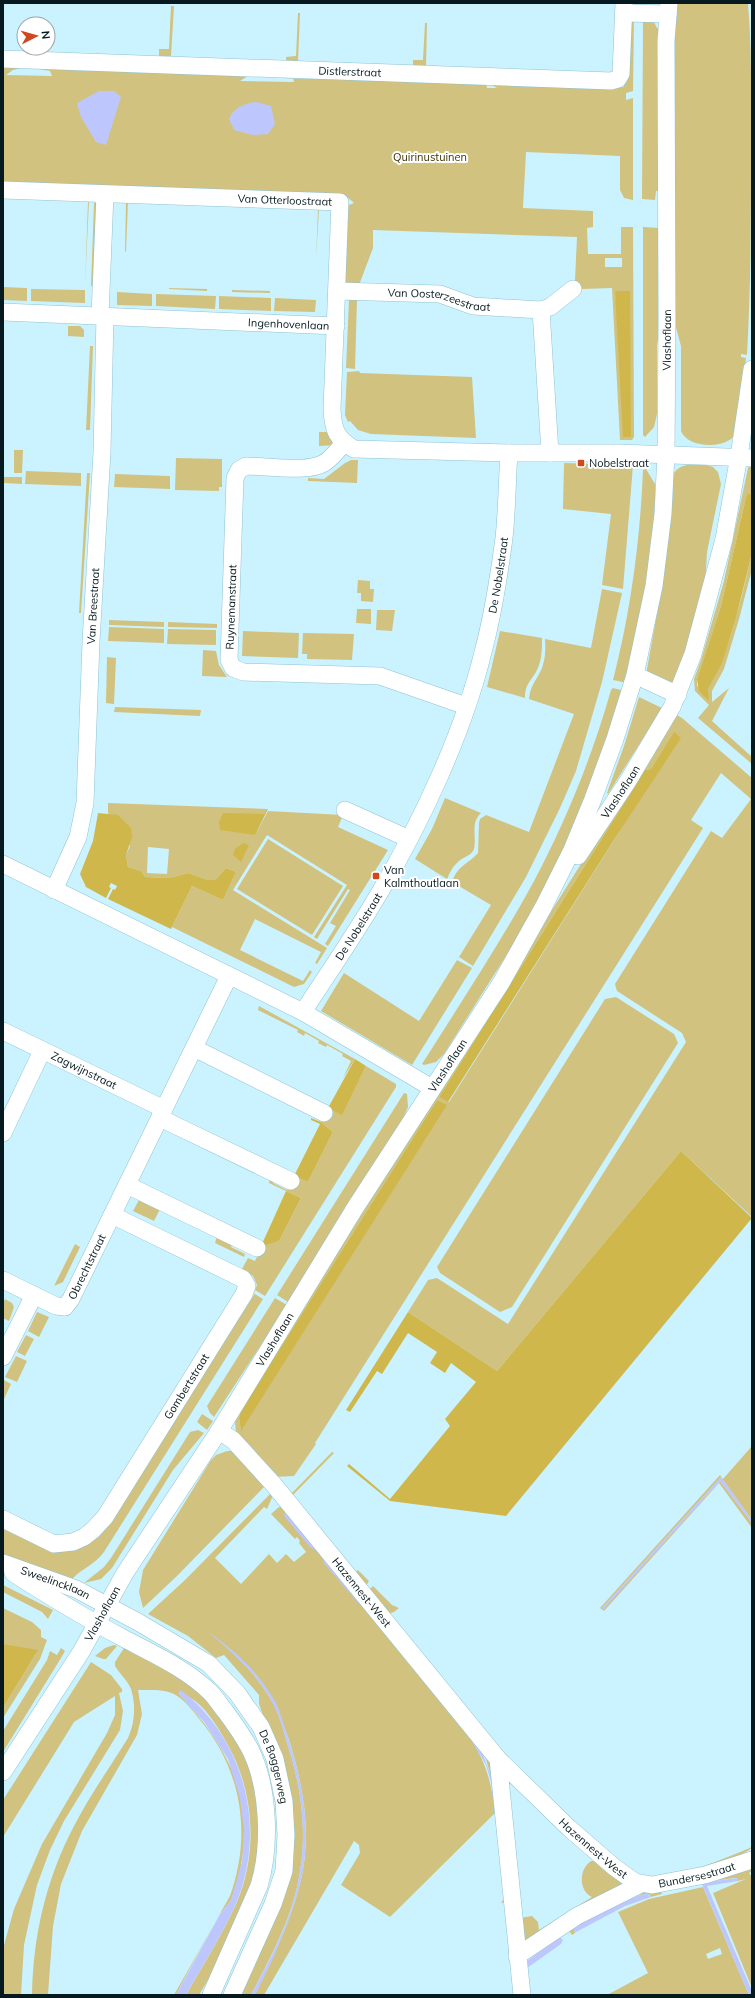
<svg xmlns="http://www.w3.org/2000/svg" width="755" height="1998" viewBox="0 0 755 1998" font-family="Mulish,sans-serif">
<rect width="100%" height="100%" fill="#caf3ff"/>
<path fill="#d1c280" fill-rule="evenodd" d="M674 3H748C752 50 751 98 751 145 751 215 751 285 747 355L741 354V357L746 358 738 429C733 450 688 450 681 431V346L672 313 671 61Z
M171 6H174L171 56H159V49H169Z
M298 13H300L298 61H286V57L296 56Z
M634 18 633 91 626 93V100L633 98V200L624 198 620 190V156L526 152 523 208 593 211V227L587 228 588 254H621V227H633L634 437 632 440H620L612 288 582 289 575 281 577 237 373 230V248L359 285 345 283 346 206 354 203 346 196 3 183V63L21 68 13 70 6 75 52 76 50 71 29 67 276 77 248 76 240 81 294 82 293 78H280L486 82 487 88H497L492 85 491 82 624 87 627 26ZM605 258H622V267H605ZM615 291H630V437Z
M643 19 654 22 657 28H663L662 191H656L655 200 642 199Z
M425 23H427L426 66H413V60H423Z
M88 201H89L85 286Z
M126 202H128L126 252 125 251Z
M94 203H98L95 286H91Z
M318 209H319L316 259Z
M643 227 660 228 664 307 657 345V414L654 427 645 437 643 435Z
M3 287 27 288V301L3 300Z
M169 288 207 289V291L169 289Z
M31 289 85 290V303L31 301Z
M232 290 270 291V293L232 292Z
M117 292 152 294V306L117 305Z
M156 294 216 296 215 309 156 306Z
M219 296 271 298V311L219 309Z
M275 298 316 300 315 312 274 311Z
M349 300H357L355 369 346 368Z
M68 326H80L84 330V337L68 336Z
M90 346H93L90 430H86Z
M359 371 360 373 472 377 476 438 371 434 358 430 350 421 348 422 345 415 347 372Z
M319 432H331L337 445 319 446Z
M14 450H23L22 473H14Z
M176 458 222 459V487H219V491L175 490Z
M351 460H358L357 483 308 481V478L324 479 345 463Z
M752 462V492L751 494 747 493 721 606 697 679V686L708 689C731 647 741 600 752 553V569L739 619 724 669 712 691V702L729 688 712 721 752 757V764L698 718 709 705 695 691 694 679 701 660 724 581 748 468Z
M564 463 633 465 623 589 602 585 611 514 563 509Z
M706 465 713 467 718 472 721 484 707 552 705 586 699 615 673 684 647 671V669L662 586 673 475C679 462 693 465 706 465Z
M646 469 655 484 656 502 648 576 627 683 613 680C631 610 640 541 643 470Z
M26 471 81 473V486L25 484Z
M87 473H90L81 613H79Z
M115 474 170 476V489L114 487Z
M3 477H22V484L3 483Z
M358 580 370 581V589H374L373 602 361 601V593H357Z
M602 589 622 593 602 682 576 771 560 808 526 877 473 966 459 957 491 905 452 882C458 865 467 865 478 853L479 823 480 819 486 815 529 832 574 714 529 699C530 689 533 684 538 676 545 665 546 652 545 639L591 648Z
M357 609H371V624L356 623Z
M377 610H395L392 631 376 630Z
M109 620 164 622V627L109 625Z
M168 622 217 624V628L168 627Z
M109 627 164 629V643L108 641Z
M168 629 216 630V645L167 644Z
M243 631 299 633 298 658 242 656Z
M500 631 542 638C542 649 542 660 537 670 531 682 525 683 525 698L487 687Z
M303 633 354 634 352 660 307 659V654H302Z
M203 650 216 651 219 665 227 677 202 676Z
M107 657 116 658 114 704 106 703Z
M613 688 625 691 571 838 516 940 444 1054 436 1062 424 1065 422 1064C460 1004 499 945 533 883 566 821 592 757 611 690Z
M639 697 662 708 608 794 607 793 624 746Z
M115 707 201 710 200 716 114 712Z
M675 714 682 718 752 778V1217L681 1151 497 1371 408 1312 428 1280 437 1278 508 1324 686 1042 682 1033 617 991 615 984 711 831 722 838 751 799 721 773 691 820 703 828 315 1443 316 1444 294 1476 273 1477 236 1433 235 1421 238 1411ZM674 733 645 791 449 1102 439 1097 645 770 651 769ZM437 1100 446 1105 445 1107 241 1430 239 1418 241 1410Z
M445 798 481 813C470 823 477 836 474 849 472 855 464 857 459 861 453 866 450 872 447 879L415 859 432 829Z
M108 803 267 809 255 835 268 811 343 815 338 827 388 850 328 946 325 944 336 926 330 923 350 890 348 889 317 939 314 937 347 885 267 835 233 890 327 948 317 964 315 963 321 952 255 919 240 950 303 981 310 970 312 972 304 984 294 987 172 927 192 886 223 900 236 872 226 868 215 880H208L188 873 169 878 145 877 141 871 128 867 126 855 130 846 108 813ZM148 847 169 849 167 874 147 873Z
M268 839 343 886 312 935 237 889Z
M457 960 472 968 412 1065 321 1011 344 973 419 1021Z
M616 997 674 1034 678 1043 512 1307 500 1312 440 1273 437 1267 605 999Z
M259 1006 355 1059 343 1078 351 1061 342 1056 343 1054 327 1045 326 1047 318 1043 319 1041 305 1033 304 1036 297 1032 298 1030 258 1010Z
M366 1066 396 1084V1087L265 1296 255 1290 257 1285 253 1276 242 1269 248 1258 255 1261 263 1244 279 1241 301 1198 269 1183 270 1178 273 1181V1183L287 1190 294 1176 308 1182 333 1132 321 1122 328 1108 342 1114Z
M404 1093 407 1094 408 1107 403 1119 288 1302 277 1295Z
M140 1198 161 1207 154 1221 133 1211Z
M217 1236 233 1243 231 1247 245 1254 244 1257 215 1243Z
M75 1244 80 1247 63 1282 54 1286Z
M253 1293 263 1299 104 1552C94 1566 79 1569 70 1582L3 1556V1529L46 1549 90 1543 104 1530 254 1295Z
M275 1298 287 1305 214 1417 210 1413 207 1406Z
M5 1299 12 1303 14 1307 9 1321 3 1318V1304Z
M37 1312 49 1317 39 1337 28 1331Z
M26 1335 34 1339 25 1356 17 1352Z
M16 1356 27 1361 17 1382 5 1377Z
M4 1380 11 1384 3 1401V1381Z
M202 1414 213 1421 207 1430 197 1422Z
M198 1430 204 1433 173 1470 112 1568 101 1579 84 1583 104 1567 111 1558 190 1432Z
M752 1446V1520L721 1477 602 1608 603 1609 720 1481 752 1523V1528L719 1483 604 1611 600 1608 720 1475 723 1479Z
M227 1451H233L265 1485 264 1487 177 1576 143 1608 139 1592 143 1570 211 1460 216 1455Z
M332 1452 334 1453 291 1497H288Z
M271 1493H274L267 1509 264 1507 215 1558 241 1584 269 1554 277 1563 286 1554 294 1562 306 1552 299 1543 300 1541 297 1537 295 1539 271 1514 279 1507 286 1506 485 1750 493 1768 506 1902 501 1903 503 1900 505 1901 495 1791 486 1759 470 1738C486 1762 492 1784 495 1813L390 1917 341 1885 360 1853 359 1845 354 1841 264 1995H255C273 1958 291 1921 301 1880 312 1832 303 1783 288 1737 282 1722 278 1707 269 1693 255 1669 234 1652 212 1635 233 1652 254 1672 268 1695 277 1708 282 1724 286 1740 301 1785 308 1830 299 1877 292 1919 270 1958 251 1995H237L278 1906 279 1760 259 1704V1695L224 1655 216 1658 188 1636 148 1614 185 1580Z
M358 1570 369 1581 366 1586 353 1574Z
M3 1585 53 1610 48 1619 42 1612 3 1592Z
M373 1586 392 1605 399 1608 394 1612 387 1614 368 1591Z
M3 1608 32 1622 41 1630V1637L47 1640 40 1659 3 1718V1708L38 1650 3 1697Z
M114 1645 117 1646 106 1659H103L95 1656 105 1648Z
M126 1645 193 1685 227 1723 249 1765 258 1800 259 1861 228 1946 199 1995H186C203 1965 223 1934 237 1902 258 1853 254 1793 229 1747 221 1732 207 1708 192 1699 188 1696 183 1695 178 1693 223 1741 253 1790 242 1859 240 1872 237 1888 231 1900 227 1906 222 1911 218 1917 204 1943 189 1969 176 1995H174L230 1896C252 1835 242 1770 200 1720 193 1711 184 1699 174 1694 165 1689 149 1690 138 1690L142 1714 137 1735 82 1831 61 1884 53 1926 48 1995H32C33 1936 46 1879 74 1826 90 1795 110 1767 128 1738 135 1722 136 1705 131 1689 128 1681 119 1673 115 1666V1662Z
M61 1648 65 1651 61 1658 3 1752V1731L47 1660 50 1651 57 1655Z
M91 1662 111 1675 122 1689V1692L119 1693 123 1711 120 1730 64 1821 50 1850 37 1885 24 1945 21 1995H3V1949L14 1909 42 1844 107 1733 115 1715V1696L74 1722 3 1837V1800Z
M504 1770 627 1882 523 1948ZM512 1782 596 1861H591C579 1869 578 1890 592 1897L539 1930 538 1922 532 1916 520 1918 508 1785Z
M752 1847C744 1860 667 1875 650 1879 678 1881 726 1862 752 1851V1853C723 1866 683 1878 652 1880L649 1879V1878C685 1875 719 1861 752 1847Z
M752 1864V1871L749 1873 752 1877V1988L713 1893 746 1879 738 1881V1878H735L706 1882 692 1886 691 1884 661 1891 662 1894 651 1897 649 1894C626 1894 594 1919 574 1931L576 1932 572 1935 567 1928 627 1895Z
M703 1887 749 1995H607L648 1973 618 1912 649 1899ZM720 1948 722 1954 708 1959 706 1954Z"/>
<path fill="#cfb74c" d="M615 291H630L631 437H623Z
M752 492V553L736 618 722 663 708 689 709 701 699 691 697 679 721 606 747 493 751 494Z
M674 732 681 738 614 840 448 1102 439 1097 645 770 651 769Z
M267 809H268L255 835 220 830 219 822 223 813 264 814Z
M98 813 118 815 131 828 132 837 126 855 128 867 141 871 145 877 169 878 188 873 208 880H215L226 868 236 872 223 900 192 886 171 929 108 899 113 889 115 890 117 886 111 883 109 887 111 888 106 898 86 887 80 874 93 841Z
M243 843 249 845 241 862 233 855 235 849Z
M355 1059 366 1066 342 1115 328 1108Z
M437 1100 447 1105 241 1431 239 1418 241 1410Z
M311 1118 321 1122 333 1132 308 1182 294 1176 320 1124 311 1120Z
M681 1151 752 1218 506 1516 390 1501 347 1466 349 1464 390 1499 450 1426 445 1419 476 1382 451 1363 445 1373 430 1363 437 1352 408 1333 382 1374 377 1371 350 1412 346 1410 408 1312 497 1371Z
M286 1191 301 1198 279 1241 265 1245 262 1244Z
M3 1644 38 1650 3 1708Z"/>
<path fill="#bdc7fd" d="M99 91H114L121 97 106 145 96 142 81 117 77 103Z
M256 102 271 106 275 124 268 134 253 135 234 130 229 119C233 108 245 103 256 102Z
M721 1477 752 1520V1523L720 1481 603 1610 602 1608Z
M285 1513 316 1549 315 1550 310 1547 284 1516Z
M323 1560H325L359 1603H358L324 1563Z
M208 1632C235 1650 260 1674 276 1703 281 1714 284 1726 288 1738 303 1783 312 1832 301 1880 291 1920 274 1959 255 1995H251C271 1958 292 1919 299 1877 308 1830 301 1785 286 1740 282 1724 277 1709 268 1695 253 1670 230 1650 208 1632Z
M181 1690C242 1737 265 1821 240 1893 229 1925 203 1964 186 1995H176L219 1916 231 1900 242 1862 244 1830 240 1798 228 1759 204 1722 178 1693Z
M470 1738 481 1750 493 1781 505 1901 491 1782 486 1765Z
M738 1878V1881L707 1886 752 1991V1995H749L702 1884 706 1882Z
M647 1893 651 1897 625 1906 576 1932 574 1931V1928L578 1924 629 1899Z
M560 1937 563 1940 561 1944 527 1968V1961Z"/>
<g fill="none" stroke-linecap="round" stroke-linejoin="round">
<g stroke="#90c3d1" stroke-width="18">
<g id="minor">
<path d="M624 13 668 14"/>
<path id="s1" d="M3 59 611 81 618 79 621 74 624 3"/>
<path id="s2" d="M3 190 340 202 332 409C333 430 336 438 354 449L509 453"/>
<path id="s3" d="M338 291 440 294 473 306 541 310 550 453"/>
<path d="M541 310 550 307 573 289"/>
<path id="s4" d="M3 312 336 326"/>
<path d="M100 316 105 194"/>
<path d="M344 443C338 450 332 458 324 463 308 473 266 466 246 466L239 470 235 478 229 660 233 668 243 672 380 676 466 706"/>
<path d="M635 675 678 695"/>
<path d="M345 810 409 839"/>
<path id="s5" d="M578 856 628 781 672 707 693 654 724 539 739 456 752 369"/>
<path d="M3 864 303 1012 432 1088"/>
<path id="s6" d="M54 890 78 837 85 803 91 642 102 452 105 316"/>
<path id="s7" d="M303 1012C329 972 356 933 380 892 422 821 464 731 483 652 493 615 499 576 504 538 507 511 507 482 509 453H619L752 458"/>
<path id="s8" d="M3 1031 164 1109"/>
<path d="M194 1048 324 1113"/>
<path d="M160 1118 291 1181"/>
<path d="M3 1133 42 1051"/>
<path d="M127 1185 257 1248"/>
<path id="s9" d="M3 1280 56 1306 65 1307 71 1299 229 976"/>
<path d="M3 1357 34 1295"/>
<path id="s10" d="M219 1431 233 1440 274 1485 498 1759 569 1828 614 1867 635 1882 652 1885 705 1875 752 1860"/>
<path id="s11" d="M3 1519 54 1544 73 1542 84 1537 93 1530 105 1517 244 1294 247 1286 243 1279 112 1215"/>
<path id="s12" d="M3 1563 76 1589 138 1622 209 1664 237 1693 261 1727 275 1759 284 1801 286 1835 284 1871 273 1904 232 1995"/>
<path d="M13 1573C49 1596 85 1618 123 1638 153 1654 185 1668 210 1692 216 1698 220 1705 225 1711 234 1723 243 1736 250 1749 269 1787 271 1846 259 1886L211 1995"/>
<path d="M498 1759 522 1995"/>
<path id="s13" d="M3 1772 81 1652 125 1573 219 1431 355 1208 501 983 544 906 572 850 593 799 615 739 635 675 654 586 663 514 666 454 667 318 666 41 669 3"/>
<path d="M517 1956 577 1916 641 1884"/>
</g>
</g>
<use href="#minor" stroke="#fff" stroke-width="17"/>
</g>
<g fill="#d0481d" stroke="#fff" stroke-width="1.5">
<rect x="577" y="459" width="8" height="8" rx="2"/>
<rect x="372" y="872" width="8" height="8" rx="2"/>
</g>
<g text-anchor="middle" stroke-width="4" stroke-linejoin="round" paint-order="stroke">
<g font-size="11" fill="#05191e" stroke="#fff">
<text dy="4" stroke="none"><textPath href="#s1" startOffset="347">Distlerstraat</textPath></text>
<text dy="4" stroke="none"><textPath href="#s2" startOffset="282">Van Otterloostraat</textPath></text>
<text dy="4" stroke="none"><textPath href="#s3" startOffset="102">Van Oosterzeestraat</textPath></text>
<text dy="4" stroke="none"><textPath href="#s4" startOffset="286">Ingenhovenlaan</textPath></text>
<text dy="4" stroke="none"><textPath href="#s13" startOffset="1608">Vlashoflaan</textPath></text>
<text dy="4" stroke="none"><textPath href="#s7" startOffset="483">De Nobelstraat</textPath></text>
<text dy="4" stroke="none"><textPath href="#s6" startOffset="290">Van Breestraat</textPath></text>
<text transform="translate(231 607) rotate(-88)" y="4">Ruynemanstraat</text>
<text dy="4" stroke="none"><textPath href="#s5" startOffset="77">Vlashoflaan</textPath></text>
<text dy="4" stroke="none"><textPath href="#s7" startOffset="102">De Nobelstraat</textPath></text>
<text dy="4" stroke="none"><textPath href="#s13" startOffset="835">Vlashoflaan</textPath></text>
<text dy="4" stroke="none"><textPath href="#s8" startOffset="90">Zagwijnstraat</textPath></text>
<text dy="4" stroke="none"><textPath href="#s9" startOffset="114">Obrechtstraat</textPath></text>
<text dy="4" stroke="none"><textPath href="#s13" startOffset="511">Vlashoflaan</textPath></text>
<text dy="4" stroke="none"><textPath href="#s11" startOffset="271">Gombertstraat</textPath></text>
<text dy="4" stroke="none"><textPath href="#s12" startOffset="56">Sweelincklaan</textPath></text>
<text dy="4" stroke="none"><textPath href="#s10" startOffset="216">Hazennest-West</textPath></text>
<text dy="4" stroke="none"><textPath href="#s13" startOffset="187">Vlashoflaan</textPath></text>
<text dy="4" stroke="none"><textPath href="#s12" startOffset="354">De Baggerweg</textPath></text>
<text dy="4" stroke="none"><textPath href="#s10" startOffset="562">Hazennest-West</textPath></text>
<text dy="4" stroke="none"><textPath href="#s10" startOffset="679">Bundersestraat</textPath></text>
</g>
<g font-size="11" fill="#403607" stroke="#fff">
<text x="430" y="161">Quirinustuinen</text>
</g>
<g font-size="11" fill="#05191e" stroke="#fff" text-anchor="start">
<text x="589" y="467">Nobelstraat</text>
<text x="384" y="874">Van<tspan x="384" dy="13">Kalmthoutlaan</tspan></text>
</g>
</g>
<rect width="755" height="1998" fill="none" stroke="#05191e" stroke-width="8"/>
<g transform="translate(36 36) rotate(84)"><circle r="19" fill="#ffffff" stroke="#9ba3a5"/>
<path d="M0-3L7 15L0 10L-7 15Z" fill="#d0481d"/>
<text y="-6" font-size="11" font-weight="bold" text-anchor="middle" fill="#05191e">N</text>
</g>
</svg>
